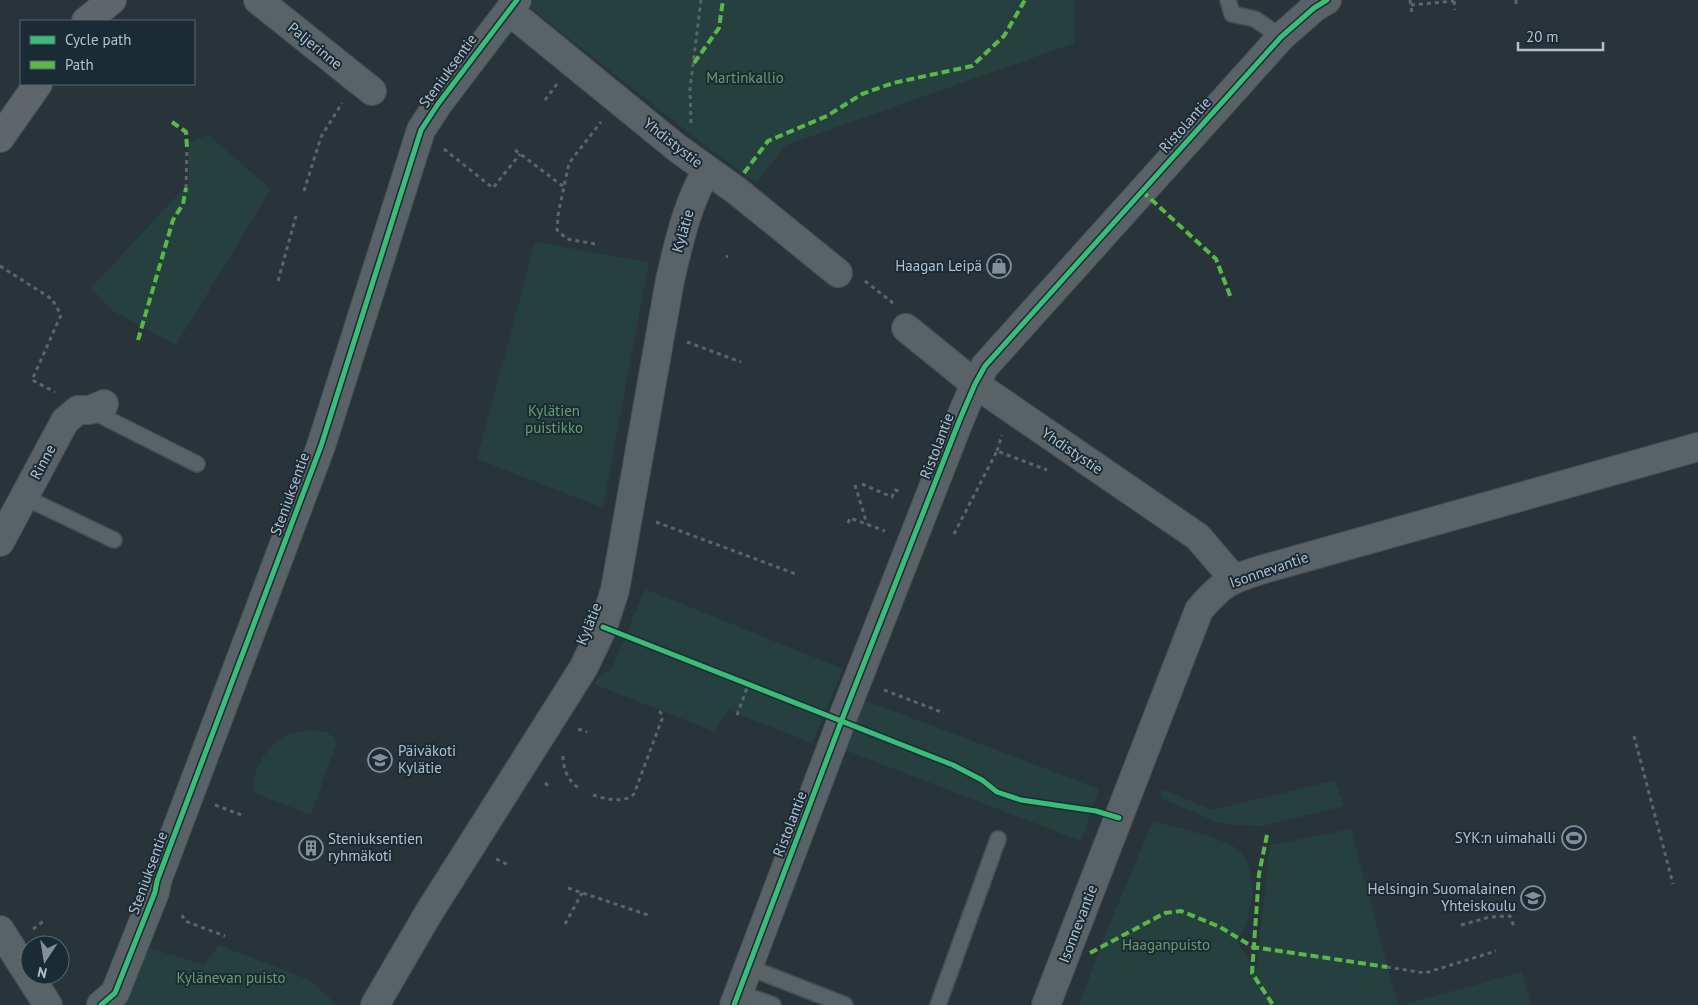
<svg xmlns="http://www.w3.org/2000/svg" width="1698" height="1005" viewBox="0 0 1698 1005" font-family="'PT Sans',sans-serif">
<rect width="100%" height="100%" fill="#29343a"/>
<path fill="#25403f" d="M534 0H1075V43L786 145 756 183 706 146 529 7Z
M208 135 271 189 176 345 113 311 91 288 189 183V142Z
M535 242 649 262 603 508 477 459Z
M645 589 843 669 812 743 728 710 715 732 594 684 602 673 611 671Z
M864 700 1099 789 1081 841 845 750Z
M309 730 325 732 334 737 336 744 311 815 257 794 253 790C252 771 266 747 283 737 290 733 301 732 309 730Z
M1335 780 1344 806 1263 826 1231 825 1217 822 1161 798V789L1213 810Z
M1153 821C1173 827 1223 837 1237 849 1263 872 1252 917 1237 942L1256 970 1270 845 1351 829 1398 1005H1079L1105 935Z
M219 945 309 980 337 1005H118L149 948 204 965Z
M1522 972 1531 1005H1402Z"/>
<g fill="none" stroke-linecap="round" stroke-linejoin="round">
<g stroke="#474f54" stroke-width="18">
<path id="service" d="M1228 0 1232 14 1255 19 1281 37
M90 410 197 464
M24 497 114 540
M748 967 845 1005
M739 993 773 1005
M938 1005 998 839"/>
</g>
<g stroke="#474f54" stroke-width="30">
<path id="minor" d="M258 0 372 91
M509 11 677 148 737 191 838 273
M906 328 975 384 1198 537 1233 578
M0 542 65 421 78 410H90L104 404
M0 930 48 1005
M101 1005 115 993 155 892 157 881 321 446 421 130 438 104 517 0
M375 1005 428 914 584 667 603 627 615 590 670 280C679 242 687 204 707 170
M734 1005 841 722 960 419 975 384 985 366 1281 37 1314 8 1327 0
M1046 1005 1199 610C1222 583 1230 579 1264 569L1698 447"/>
</g>
<g stroke="#474f54" stroke-width="30">
<path id="secondary" d="M86 21 112 0
M0 138 38 84"/>
</g>
<path stroke="#5c666a" stroke-width="3" stroke-dasharray="4 4" stroke-linecap="butt" d="M1410 0 1412 13
M1516 0V5
M1454 1 1455 10
M1411 5 1454 1
M545 100 557 84
M691 123 690 89 701 0
M444 149 493 188 520 154
M515 150 564 187
M186 188 187 148
M304 191 321 137 342 103
M595 244 567 239 557 230 558 215 569 163 601 122
M726 257 728 256
M0 266 52 299 61 315 32 380 55 392
M278 281 296 216
M865 281 893 303
M687 342 741 362
M997 451 1002 435
M862 484 892 497 895 490 901 492
M855 485 867 524
M656 522 796 574
M848 523 850 518 885 531
M954 534 997 451 1047 470
M884 690 944 713
M737 715 748 685
M578 729 587 732
M1634 736 1673 884
M563 756C563 770 569 783 581 789
M545 783 551 788
M593 795C606 799 623 804 634 794L662 719V714L657 709
M215 805 244 816
M496 859 509 865
M568 888 651 916
M182 915 185 921 225 936
M565 924 582 893
M1461 925 1490 917 1510 916 1514 927
M33 929 45 920
M1387 967 1425 973 1496 951"/>
<use href="#service" stroke="#596267" stroke-width="15"/>
<use href="#minor" stroke="#596267" stroke-width="28"/>
<use href="#secondary" stroke="#5e666c" stroke-width="28"/>
<path stroke="#58b947" stroke-width="4" stroke-dasharray="8 4" stroke-linecap="butt" d="M694 63 719 28 723 0
M172 122 186 132 187 148
M744 173 768 141 827 116 862 94 893 83 972 66 1004 36 1025 0
M1142 191 1216 259 1231 298
M138 340 173 220 183 204 186 188
M1267 835 1259 874 1252 973 1273 1005
M1090 953 1165 913 1181 911 1220 927 1253 947 1387 967"/>
<g stroke="#1b2b36" stroke-width="8">
<path id="cycleway" d="M603 627 953 765 982 780 997 792 1021 800 1096 811 1119 818
M101 1005 115 993 155 892 157 881 321 446 421 130 438 104 517 0
M734 1005 841 722 960 419 975 384 985 366 1281 37 1314 8 1327 0"/>
</g>
<use href="#cycleway" stroke="#3abd76" stroke-width="5"/>
</g>
<defs>
<g id="shop-ring" transform="scale(1.25)"><circle r="9.5" fill="#1b2b36" stroke="#839098" stroke-width="1.5"/><path d="M-5-2.5h2.3a2.7 3.5 0 0 1 5.4 0H5L5.5 6h-11ZM-1.5-2.5h3a1.5 2.3 0 0 0-3 0Z" fill="#839098"/></g>
<g id="school-ring" transform="scale(1.25)"><circle r="9.5" fill="#1b2b36" stroke="#839098" stroke-width="1.5"/><path d="M0-5L7-2L0 1L-7-2ZM-4 1L0 2.5L4 1V4Q0 6-4 4Z" fill="#839098"/></g>
<g id="stadium-ring" transform="scale(1.25)"><circle r="9.5" fill="#1b2b36" stroke="#839098" stroke-width="1.5"/><path d="M0-5a6.5 5 0 1 0 0 10a6.5 5 0 1 0 0-10ZM-3.5-1.8h7v3.6h-7Z" fill="#839098"/></g>
<g id="building-ring" transform="scale(1.25)"><circle r="9.5" fill="#1b2b36" stroke="#839098" stroke-width="1.5"/><path d="M-4-6H4V6H1V3H-1V6H-4ZM-2.5-4.3h1.7v1.8h-1.7ZM.8-4.3h1.7v1.8H.8ZM-2.5-1h1.7V.8h-1.7ZM.8-1h1.7V.8H.8Z" fill="#839098"/></g>
</defs>
<g fill-rule="evenodd">
<use href="#shop-ring" x="999" y="266"/>
<use href="#school-ring" x="380" y="760"/>
<use href="#stadium-ring" x="1574" y="838"/>
<use href="#building-ring" x="311" y="848"/>
<use href="#school-ring" x="1533" y="898"/>
</g>
<g text-anchor="middle" stroke-width="4" stroke-linejoin="round" paint-order="stroke">
<g font-size="15" fill="#b3c1cb" stroke="#1b2b36">
<text transform="translate(315 46) rotate(39)" y="5">Paljerinne</text>
<text transform="translate(448 71) rotate(-54)" y="5">Steniuksentie</text>
<text transform="translate(1185 125) rotate(-48)" y="5">Ristolantie</text>
<text transform="translate(673 143) rotate(38)" y="5">Yhdistystie</text>
<text transform="translate(683 231) rotate(-74)" y="5">Kylätie</text>
<text transform="translate(937 446) rotate(-69)" y="5">Ristolantie</text>
<text transform="translate(1072 451) rotate(34)" y="5">Yhdistystie</text>
<text transform="translate(43 462) rotate(-62)" y="5">Rinne</text>
<text transform="translate(290 494) rotate(-70)" y="5">Steniuksentie</text>
<text transform="translate(1269 570) rotate(-19)" y="5">Isonnevantie</text>
<text transform="translate(589 624) rotate(-68)" y="5">Kylätie</text>
<text transform="translate(790 824) rotate(-69)" y="5">Ristolantie</text>
<text transform="translate(148 873) rotate(-70)" y="5">Steniuksentie</text>
<text transform="translate(1078 924) rotate(-69)" y="5">Isonnevantie</text>
</g>
<g font-size="15" fill="#679e6a" stroke="#1b2b36">
<text x="745" y="83">Martinkallio</text>
<text x="554" y="416">Kylätien<tspan x="554" dy="17">puistikko</tspan></text>
<text x="1166" y="950">Haaganpuisto</text>
<text x="231" y="983">Kylänevan puisto</text>
</g>
<g font-size="15" fill="#b3c1cb" stroke="#1b2b36" text-anchor="end">
<text x="982" y="271">Haagan Leipä</text>
<text x="398" y="756" text-anchor="start">Päiväkoti<tspan x="398" dy="17">Kylätie</tspan></text>
<text x="1556" y="843">SYK:n uimahalli</text>
<text x="328" y="844" text-anchor="start">Steniuksentien<tspan x="328" dy="17">ryhmäkoti</tspan></text>
<text x="1516" y="894">Helsingin Suomalainen<tspan x="1516" dy="17">Yhteiskoulu</tspan></text>
</g>
</g>
<rect x="20" y="20" width="175" height="65" fill="#1b2b36" stroke="#586772"/>
<rect x="30" y="36" width="25" height="8" fill="#3abd76" stroke="#586772"/>
<text x="65" y="45" font-size="15" fill="#b3c1cb">Cycle path</text>
<rect x="30" y="61" width="25" height="8" fill="#58b947" stroke="#586772"/>
<text x="65" y="70" font-size="15" fill="#b3c1cb">Path</text>
<g transform="translate(45 960) rotate(192)"><circle r="24" fill="#1b2b36" stroke="#586772"/>
<path d="M0-4L9 19L0 12L-9 19Z" fill="#839098"/>
<text y="-8" font-size="14" font-weight="bold" text-anchor="middle" fill="#b3c1cb">N</text>
</g>
<path d="M1518 42v8h85v-8" fill="none" stroke="#b3c1cb" stroke-width="2.5"/>
<text x="1526" y="42" font-size="15" fill="#b3c1cb" stroke="#1b2b36" stroke-width="4" paint-order="stroke">20 m</text>
</svg>
